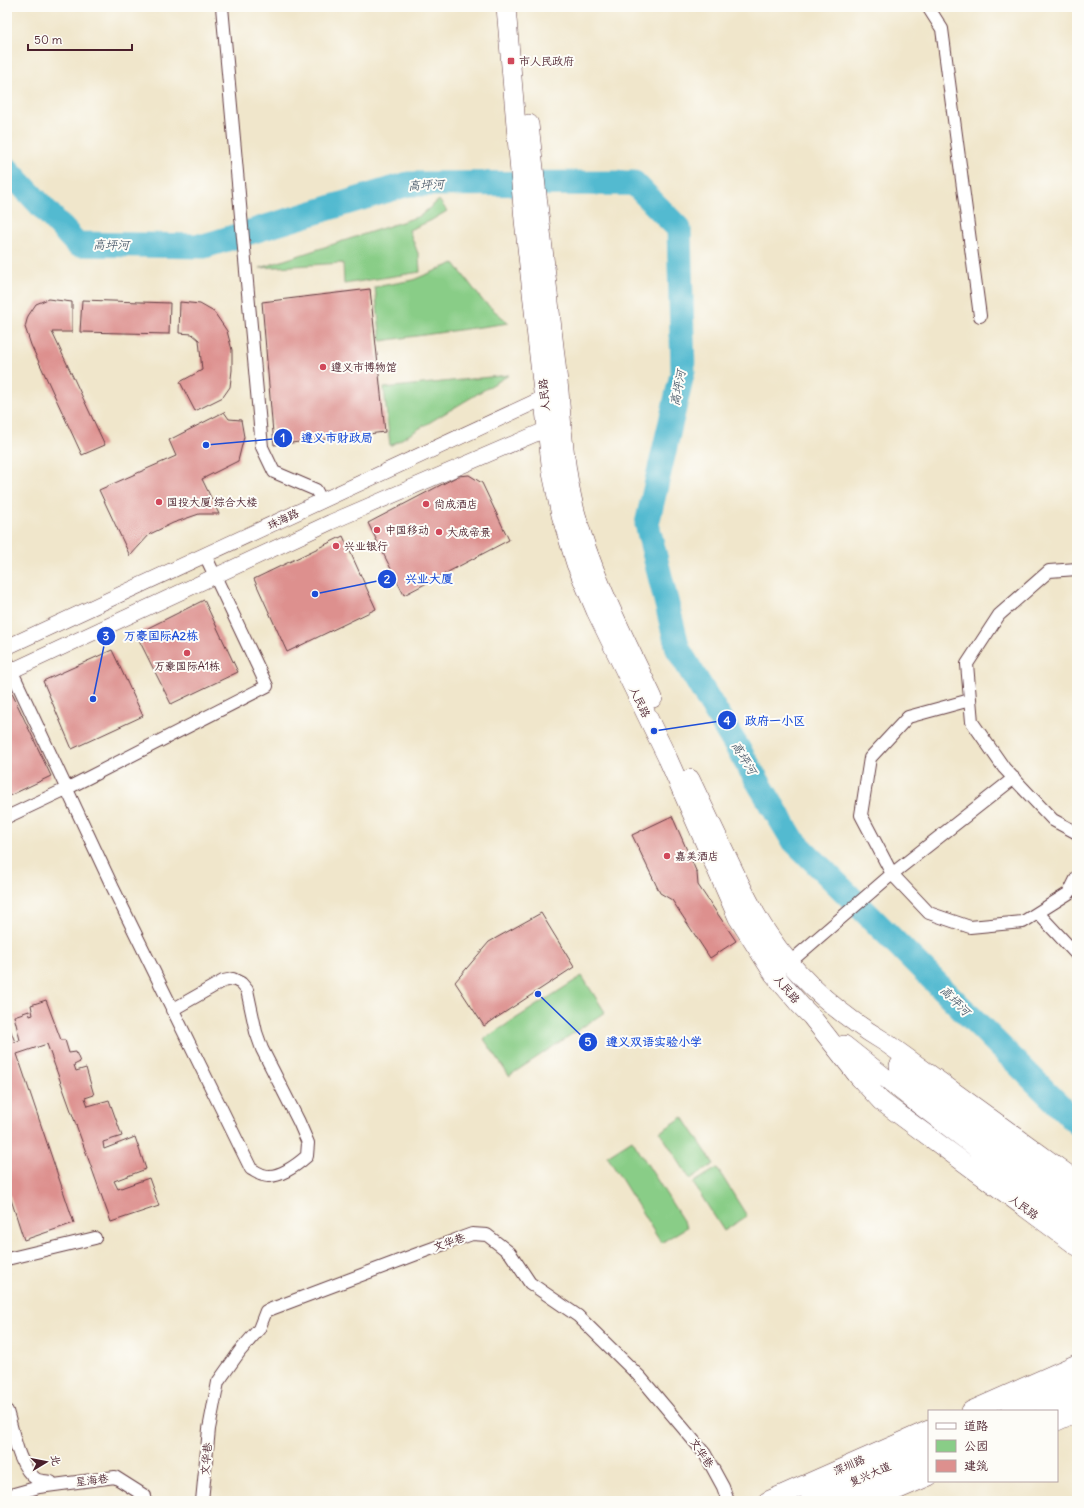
<svg xmlns="http://www.w3.org/2000/svg" width="1084" height="1508" viewBox="0 0 1084 1508" font-family="Delius,'LXGW WenKai TC',sans-serif">
<rect width="100%" height="100%" fill="#fdfcf7"/>
<filter id="ink" filterUnits="userSpaceOnUse"><feTurbulence type="fractalNoise" baseFrequency=".025" numOctaves="2"/><feDisplacementMap in="SourceGraphic" scale="8" xChannelSelector="R" yChannelSelector="G"/><feConvolveMatrix kernelMatrix="1 2 1 2 8 2 1 2 1" color-interpolation-filters="sRGB"/></filter>
<filter id="wash" filterUnits="userSpaceOnUse"><feTurbulence type="fractalNoise" baseFrequency=".012" numOctaves="4" result="noise"/><feDisplacementMap in="SourceGraphic" scale="16" xChannelSelector="R" yChannelSelector="G"/><feGaussianBlur stdDeviation="0.9" result="paint"/><feColorMatrix in="noise" values="0 0 0 0 0 0 0 0 0 0 0 0 0 0 0 0 0 1.4 0 .05"/><feComposite in="paint" operator="in"/></filter>
<g filter="url(#wash)">
<rect width="100%" height="100%" fill="#f0e6cb"/>
<path fill="#89cd87" stroke="#6a7659" d="M439 200 447 211 430 221 409 230 419 256 420 272 344 284 343 263 260 268 420 216Z
M454 263 483 301 509 323 381 341 375 287 413 280Z
M509 375 390 446 384 388Z
M582 976 605 1012 509 1076 484 1039Z
M683 1117 714 1164 690 1179 660 1132Z
M632 1140 687 1227 661 1243 607 1156Z
M717 1168 747 1216 724 1231 693 1183Z"/>
<g fill="none" stroke-linecap="round" stroke-linejoin="round">
<path stroke="#52bad0" stroke-width="25" d="M7 169 77 244 204 246 408 184 634 183 679 229 683 370 647 524 678 649 793 840 1077 1123"/>
</g>
<g id="blocks">
<path fill="#dd908e" d="M370 289 385 432 274 445 262 302Z
M48 299 72 302V332H52L105 445 82 455 31 345 25 327 28 316 36 304Z
M82 300 170 303 169 334 80 332Z
M180 302 200 304 214 312 227 331 232 350V370L230 387 223 397 195 411 180 382 202 370 199 340 192 334 179 333Z
M224 412 229 419 241 420 244 437 238 461 202 479 219 514H199L173 523 150 534 130 556 99 490 176 456 169 440Z
M469 475 482 483 509 540 404 595 368 523 458 476Z
M343 536 376 609 287 652 254 579Z
M204 600 238 672 171 704 136 634Z
M112 650 143 716 72 749 43 681Z
M9 687 51 776 7 797V688Z
M672 816 697 873 698 885 736 941 710 958 672 900 660 893 632 835Z
M541 913 574 967 484 1026 455 982 489 942Z
M46 1000 61 1040H65L69 1053 76 1052 80 1062 74 1065 76 1071 86 1068 94 1095 85 1098 88 1106 109 1100 122 1136 103 1142 104 1149 135 1137 146 1169 114 1181 118 1189 149 1178 159 1206 111 1222 47 1044 17 1054 74 1223 24 1240 7 1187V1021L15 1042 20 1040 14 1016 29 1011 30 1016 33 1015 31 1005Z"/>
</g>
</g>
<g filter="url(#ink)">
<use href="#blocks" fill-opacity="0" stroke="#633d43" stroke-width="1"/>
<g fill="none" stroke-linecap="round" stroke-linejoin="round">
<g stroke="#633d43" stroke-width="14">
<path id="minor" d="M222 7 262 447 274 472 316 490 322 501
M928 7 942 29 980 316
M1077 569 1049 571 999 615 967 664 972 722 1004 768 1053 820 1077 833
M7 661 113 888 251 1169C255 1171 259 1174 263 1175 277 1180 297 1165 307 1156L308 1143 299 1122 262 1049 256 1032 247 990 241 983 233 979 223 981 172 1010
M970 700 908 717 870 758 861 815 892 874 929 913 970 927 1023 922 1069 893 1077 877
M7 817 66 789 267 686 205 555
M1038 913 1077 955
M773 973 789 963 892 874 1014 778
M7 1259 95 1238
M7 1411C13 1430 18 1467 36 1479 39 1481 46 1481 51 1482
M7 1496 39 1487 115 1477 145 1496V1501
M202 1501 209 1429 218 1382 240 1351 259 1329 266 1311 425 1251 472 1234 487 1235 510 1253 530 1283 578 1316 641 1378 705 1454 723 1487 728 1501"/>
</g>
<g stroke="#633d43" stroke-width="16">
<path id="tertiary" d="M7 647 552 394
M7 673 331 522 547 429 558 428"/>
</g>
<g stroke="#633d43" stroke-width="20">
<path id="primary" d="M506 7 524 220 552 473 561 515 576 564 596 611 668 759 738 918 773 973 800 1005 811 1016 858 1076 881 1101 1077 1246
M529 124 559 391C562 431 565 472 575 511 592 576 624 637 653 698
M690 779C703 806 716 834 729 861 741 886 752 911 768 934 797 978 840 1015 885 1042L1077 1181
M844 1045 917 1103 1077 1224
M899 1066 946 1107 1077 1203
M971 1411 1077 1364
M1057 1421 1077 1412
M768 1501 929 1430
M871 1501 929 1476"/>
</g>
<g stroke="#633d43" stroke-width="22">
<path id="trunk" d="M1011 1411 1077 1381
M1046 1411 1077 1397
M810 1501 929 1448
M847 1501 929 1464"/>
</g>
<use href="#minor" stroke="#fff" stroke-width="12"/>
<use href="#tertiary" stroke="#fff" stroke-width="15"/>
<use href="#primary" stroke="#fff" stroke-width="19"/>
<use href="#trunk" stroke="#fff" stroke-width="20"/>
</g>
</g>
<g fill="#d1495b" stroke="#fdfcf7" stroke-width="1.5">
<rect x="507" y="57" width="8" height="8" rx="2"/>
<circle cx="323" cy="367" r="4"/>
<circle cx="159" cy="502" r="4"/>
<circle cx="426" cy="504" r="4"/>
<circle cx="377" cy="530" r="4"/>
<circle cx="439" cy="532" r="4"/>
<circle cx="336" cy="546" r="4"/>
<circle cx="187" cy="653" r="4"/>
<circle cx="667" cy="856" r="4"/>
</g>
<g text-anchor="middle" stroke-width="4" stroke-linejoin="round" paint-order="stroke">
<g font-size="11" fill="#4a1f2b" stroke="#fdfcf7" text-anchor="start">
<text x="519" y="65">市人民政府</text>
<text x="331" y="371">遵义市博物馆</text>
<text x="167" y="506">国投大厦 综合大楼</text>
<text x="434" y="508">尚成酒店</text>
<text x="385" y="534">中国移动</text>
<text x="447" y="536">大成帝景</text>
<text x="344" y="550">兴业银行</text>
<text x="187" y="670" text-anchor="middle">万豪国际A1栋</text>
<text x="675" y="860">嘉美酒店</text>
</g>
<g font-size="11" fill="#4a1f2b" stroke="#fdfcf7">
<text transform="translate(544 395) rotate(-95)" y="4">人民路</text>
<text transform="translate(283 519) rotate(-25)" y="4">珠海路</text>
<text transform="translate(640 702) rotate(64)" y="4">人民路</text>
<text transform="translate(787 989) rotate(50)" y="4">人民路</text>
<text transform="translate(1024 1207) rotate(36)" y="4">人民路</text>
<text transform="translate(449 1242) rotate(-19)" y="4">文华巷</text>
<text transform="translate(702 1453) rotate(56)" y="4">文华巷</text>
<text transform="translate(206 1459) rotate(-85)" y="4">文华巷</text>
<text transform="translate(849 1465) rotate(-24)" y="4">深圳路</text>
<text transform="translate(870 1474) rotate(-24)" y="4">复兴大道</text>
<text transform="translate(92 1480) rotate(-7)" y="4">星海巷</text>
</g>
<g font-size="12" font-style="italic" fill="#4d5d6d" stroke="#fdfcf7">
<text transform="translate(426 185) rotate(-3)" y="4">高坪河</text>
<text transform="translate(111 245) rotate(1)" y="4">高坪河</text>
<text transform="translate(678 388) rotate(-79)" y="4">高坪河</text>
<text transform="translate(744 758) rotate(59)" y="4">高坪河</text>
<text transform="translate(955 1001) rotate(45)" y="4">高坪河</text>
</g>
</g>
<path fill="none" stroke="#1d4ed8" stroke-width="1.5" d="M206 445L283 438M315 594L387 579M93 699L106 636M654 731L727 720M538 994L588 1042"/>
<g fill="#1d4ed8" stroke="#fdfcf7" stroke-width="1.5">
<circle cx="206" cy="445" r="4"/>
<circle cx="315" cy="594" r="4"/>
<circle cx="93" cy="699" r="4"/>
<circle cx="654" cy="731" r="4"/>
<circle cx="538" cy="994" r="4"/>
<circle cx="283" cy="438" r="10"/>
<circle cx="387" cy="579" r="10"/>
<circle cx="106" cy="636" r="10"/>
<circle cx="727" cy="720" r="10"/>
<circle cx="588" cy="1042" r="10"/>
</g>
<g font-size="12" text-anchor="middle" font-weight="bold" fill="#fff">
<text x="283" y="442">1</text>
<text x="387" y="583">2</text>
<text x="106" y="640">3</text>
<text x="727" y="725">4</text>
<text x="588" y="1046">5</text>
</g>
<g font-size="12" text-anchor="middle" font-weight="bold" fill="#1d4ed8" stroke="#fdfcf7" stroke-width="4" stroke-linejoin="round" paint-order="stroke">
<text x="337" y="442">遵义市财政局</text>
<text x="429" y="583">兴业大厦</text>
<text x="161" y="640">万豪国际A2栋</text>
<text x="775" y="725">政府一小区</text>
<text x="654" y="1046">遵义双语实验小学</text>
</g>
<rect width="1084" height="1508" fill="none" stroke="#fdfcf7" stroke-width="24"/>
<rect x="928" y="1410" width="130" height="72" fill="#fdfcf7" stroke="#b5a4a5"/>
<rect x="936" y="1423" width="20" height="6" fill="#ffffff" stroke="#b5a4a5"/>
<text x="964" y="1430" font-size="12" fill="#4a1f2b">道路</text>
<rect x="936" y="1440" width="20" height="12" fill="#89cd87" stroke="#b5a4a5"/>
<text x="964" y="1450" font-size="12" fill="#4a1f2b">公园</text>
<rect x="936" y="1460" width="20" height="12" fill="#dd908e" stroke="#b5a4a5"/>
<text x="964" y="1470" font-size="12" fill="#4a1f2b">建筑</text>
<g transform="translate(46 1462) rotate(80)" stroke="#fdfcf7" stroke-width="3" paint-order="stroke">
<path d="M0-3L7 15L0 10L-7 15Z" fill="#4a1f2b"/>
<text y="-6" font-size="11" font-weight="bold" text-anchor="middle" fill="#4a1f2b">北</text>
</g>
<path d="M28 44v6h104v-6" fill="none" stroke="#4a1f2b" stroke-width="2"/>
<text x="34" y="44" font-size="12" fill="#4a1f2b" stroke="#fdfcf7" stroke-width="3" paint-order="stroke">50 m</text>
</svg>
